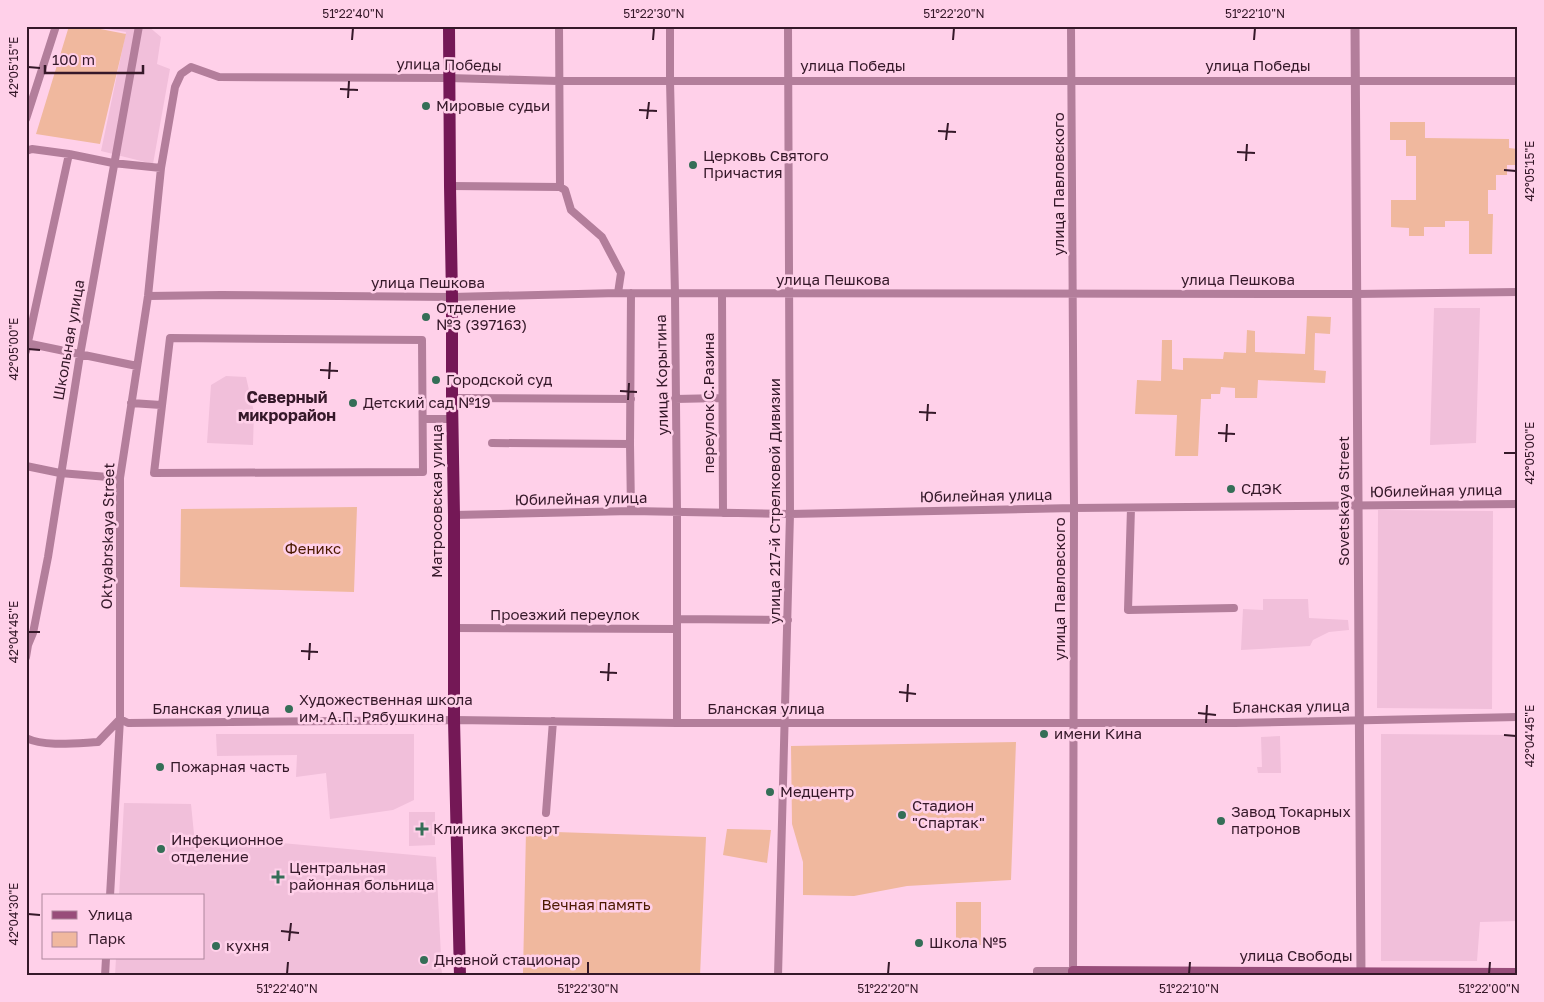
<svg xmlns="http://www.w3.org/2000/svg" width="1544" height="1002" viewBox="0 0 1544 1002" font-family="'Golos Text',sans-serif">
<rect width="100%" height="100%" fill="#ffd0e9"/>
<path fill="#f1bfda" d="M88 26H148L161 37 157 64 170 69 153 164 101 151 126 32Z
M1434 308H1480L1476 443 1430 445Z
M226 376 246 377 254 412 253 445 207 443 211 385Z
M1378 510 1493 511 1492 709 1377 708Z
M1263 599H1308L1309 618 1348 620 1349 630 1329 632 1313 640 1310 646 1241 650 1243 609 1263 610Z
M216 734H414V800L393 810 330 819 326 773 296 777 297 755 217 756Z
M1381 734 1518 735V921L1480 922 1477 961H1381Z
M1280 736 1281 773H1258L1257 767H1262L1261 737Z
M124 803 191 804 195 844 204 836 436 857 442 976H115L116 958H204V896H119Z
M409 812H435V845L409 846Z"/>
<path fill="#f0b89e" d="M69 26H85L126 34 100 144 36 134Z
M1390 122H1425V138L1509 139V148L1518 149V165H1507V175H1496V190H1488V214H1493L1492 254H1469V221H1445V227H1424V236H1409V228L1391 227V200H1416V156H1406V140H1390Z
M1307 316 1331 317 1330 334 1315 333 1314 370 1326 371 1325 383 1258 380 1257 398H1235V388L1221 387 1220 394H1211V399H1201L1198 456H1175L1177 415 1135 414 1137 380 1161 381 1162 340H1172V369L1183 370V358L1223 359 1224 352 1246 353 1247 330 1255 331V352L1305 354Z
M357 507 354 592 180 587 181 509Z
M1016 742 1011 880 907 886 854 896 803 895V862L792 824 791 746Z
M727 829 771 830 767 863 723 855Z
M526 831 706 837 700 976H525L523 973Z
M956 902H981V945H956Z"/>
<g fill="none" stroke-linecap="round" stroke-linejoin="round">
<path stroke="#b37e9b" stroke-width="8" d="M670 26V81L675 294 677 512V723
M26 119 56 26
M26 151 32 149 69 154 113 163 161 168
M450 186 560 187 559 26
M560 187 565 190 571 210 602 237 621 273 618 293
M631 293 630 444 631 511
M722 294 723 513
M148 296 221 295 452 297 618 293 1356 294 1518 292
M170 338 422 340 423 472 154 473Z
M26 343 137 366
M26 351 69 154
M452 398 631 399
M675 399 722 398
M131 403 161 405
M423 419H452
M492 443 630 444
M26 466 60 473 120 478
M1131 508 1128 610 1234 608
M454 515 631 511 790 514 1074 508 1518 504
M677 619 788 620
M453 628 677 629
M26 657 28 645 33 633 48 557 80 355 139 26
M26 738C45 747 77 743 98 742L120 719 128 723 454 720 677 723H1235L1518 717
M546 813 553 721
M110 896 120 719V478L148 296 161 168 175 87 181 74 191 67 219 77 449 78 558 81H1518
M105 976 106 958
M778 976 790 514 788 26
M1037 976V971H1073L1074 508 1071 26"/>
<path stroke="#b37e9b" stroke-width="9" d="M1355 26 1361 976"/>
<path stroke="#984d7a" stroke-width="10" d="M1073 976V971L1518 973"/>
<path stroke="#741856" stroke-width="12" d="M449 26 450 186 452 297V398L454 515V720L460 976"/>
</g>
<path fill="none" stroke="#351829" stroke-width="2" d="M352 40 353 28M653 40 654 28M953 40 954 28M1254 40 1255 28M28 67 40 68M340 89 358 90M348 98 349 81M639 110 657 111M647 119 649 102M938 131 956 132M946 140 948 123M1237 152 1255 153M1246 161 1247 144M1504 170 1516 171M28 349 40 350M320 370 338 371M329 379 330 362M620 391 637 392M628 400 629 383M919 412 936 413M927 421 928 404M1218 433 1235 434M1226 442 1227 424M1504 453H1516M28 632H40M301 651 318 652M309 660 310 643M600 672 617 673M608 681 609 663M899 692 916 694M907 702 908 684M1198 713 1216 715M1206 723 1207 705M1504 735 1516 736M28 914 40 915M281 931 299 933M289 941 291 923M287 974 288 962M588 974V962M888 974 889 962M1189 974 1190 962M1489 974 1490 962"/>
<g fill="#356e57" stroke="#ffd0e9" stroke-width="2">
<circle cx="426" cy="106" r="5"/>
<circle cx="693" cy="165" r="5"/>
<circle cx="426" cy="317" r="5"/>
<circle cx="436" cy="380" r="5"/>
<circle cx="353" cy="403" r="5"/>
<circle cx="1231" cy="489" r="5"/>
<circle cx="289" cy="709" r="5"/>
<circle cx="1044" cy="734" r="5"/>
<circle cx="160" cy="767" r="5"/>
<circle cx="770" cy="792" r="5"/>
<circle cx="902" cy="815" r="5"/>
<circle cx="1221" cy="821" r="5"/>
<path d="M419.5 821.5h5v5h5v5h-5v5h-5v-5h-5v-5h5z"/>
<circle cx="161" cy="849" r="5"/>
<path d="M275.5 869.5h5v5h5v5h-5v5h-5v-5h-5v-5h5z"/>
<circle cx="919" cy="943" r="5"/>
<circle cx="216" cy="946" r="5"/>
<circle cx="424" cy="960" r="5"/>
</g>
<g text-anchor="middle" stroke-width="5" stroke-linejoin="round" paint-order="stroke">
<g font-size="15" fill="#351829" stroke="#ffd0e9">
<text transform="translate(449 65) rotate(1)" y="5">улица Победы</text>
<text x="853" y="71">улица Победы</text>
<text x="1258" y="71">улица Победы</text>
<text transform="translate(1059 184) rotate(-90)" y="5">улица Павловского</text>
<text x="833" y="285">улица Пешкова</text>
<text x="1238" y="285">улица Пешкова</text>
<text x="428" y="288">улица Пешкова</text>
<text transform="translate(69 340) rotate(-80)" y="5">Школьная улица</text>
<text transform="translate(662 375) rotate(-91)" y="5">улица Корытина</text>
<text transform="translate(709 403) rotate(-90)" y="5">переулок С.Разина</text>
<text transform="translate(1436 491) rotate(-1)" y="5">Юбилейная улица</text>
<text transform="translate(986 496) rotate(-1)" y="5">Юбилейная улица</text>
<text transform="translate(581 499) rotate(-1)" y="5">Юбилейная улица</text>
<text transform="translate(437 501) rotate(-90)" y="5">Матросовская улица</text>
<text transform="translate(775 501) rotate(-90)" y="5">улица 217-й Стрелковой Дивизии</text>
<text transform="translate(1344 501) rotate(-90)" y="5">Sovetskaya Street</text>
<text transform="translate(108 536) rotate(-89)" y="5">Oktyabrskaya Street</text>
<text transform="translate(1060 589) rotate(-90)" y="5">улица Павловского</text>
<text x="565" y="620">Проезжий переулок</text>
<text transform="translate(1291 707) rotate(-1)" y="5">Бланская улица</text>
<text x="211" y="714">Бланская улица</text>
<text x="766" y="714">Бланская улица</text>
<text x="1296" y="961">улица Свободы</text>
</g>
<g font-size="15" fill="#351829" stroke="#ffd0e9" text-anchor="start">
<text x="436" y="111">Мировые судьи</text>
<text x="703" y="161">Церковь Святого<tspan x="703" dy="17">Причастия</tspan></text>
<text x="436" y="313">Отделение<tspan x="436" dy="17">№3 (397163)</tspan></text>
<text x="446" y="385">Городской суд</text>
<text x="363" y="408">Детский сад №19</text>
<text x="1241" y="494">СДЭК</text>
<text x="299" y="705">Художественная школа<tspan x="299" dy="17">им. А.П. Рябушкина</tspan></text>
<text x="1054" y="739">имени Кина</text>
<text x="170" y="772">Пожарная часть</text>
<text x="780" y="797">Медцентр</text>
<text x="912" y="811">Стадион<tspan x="912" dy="17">"Спартак"</tspan></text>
<text x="1231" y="817">Завод Токарных<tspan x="1231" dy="17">патронов</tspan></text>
<text x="433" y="834">Клиника эксперт</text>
<text x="171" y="845">Инфекционное<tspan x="171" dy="17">отделение</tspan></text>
<text x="289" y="873">Центральная<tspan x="289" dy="17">районная больница</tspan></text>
<text x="929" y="948">Школа №5</text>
<text x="226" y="951">кухня</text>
<text x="434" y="965">Дневной стационар</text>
</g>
<g font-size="15" fill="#4b1900" stroke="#ffd0e9">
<text x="313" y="554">Феникс</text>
<text x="596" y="910">Вечная память</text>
</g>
<g font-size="16" font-weight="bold" fill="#351829" stroke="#ffd0e9">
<text x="287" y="403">Северный<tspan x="287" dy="18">микрорайон</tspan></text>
</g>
</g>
<rect width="1544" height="1002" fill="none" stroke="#ffd0e9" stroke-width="55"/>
<rect x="42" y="894" width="162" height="65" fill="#ffd0e9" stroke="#ae869c"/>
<rect x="52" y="911" width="25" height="8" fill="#984d7a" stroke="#ae869c"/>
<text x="88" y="920" font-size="15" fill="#351829">Улица</text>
<rect x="52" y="932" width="25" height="15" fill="#f0b89e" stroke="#ae869c"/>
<text x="88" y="944" font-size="15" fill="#351829">Парк</text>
<path d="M45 65v8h98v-8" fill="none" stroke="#351829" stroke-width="2.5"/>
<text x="52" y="65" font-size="15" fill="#351829" stroke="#ffd0e9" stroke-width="4" paint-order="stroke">100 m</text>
<rect x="28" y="28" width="1488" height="946" fill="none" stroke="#351829" stroke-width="2"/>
<g font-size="12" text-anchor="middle" fill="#351829">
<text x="353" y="18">51°22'40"N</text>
<text x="654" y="18">51°22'30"N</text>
<text x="954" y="18">51°22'20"N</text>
<text x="1255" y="18">51°22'10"N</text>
<text transform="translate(14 67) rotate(-90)" y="4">42°05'15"E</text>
<text transform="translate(1530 171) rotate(-90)" y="4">42°05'15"E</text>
<text transform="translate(14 349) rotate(-90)" y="4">42°05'00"E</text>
<text transform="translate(1530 453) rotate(-90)" y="4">42°05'00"E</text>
<text transform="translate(14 632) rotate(-90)" y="4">42°04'45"E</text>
<text transform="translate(1530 736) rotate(-90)" y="4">42°04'45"E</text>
<text transform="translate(14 914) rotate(-90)" y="4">42°04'30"E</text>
<text x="287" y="993">51°22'40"N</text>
<text x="588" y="993">51°22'30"N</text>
<text x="888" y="993">51°22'20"N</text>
<text x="1189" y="993">51°22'10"N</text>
<text x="1489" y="993">51°22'00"N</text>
</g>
</svg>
